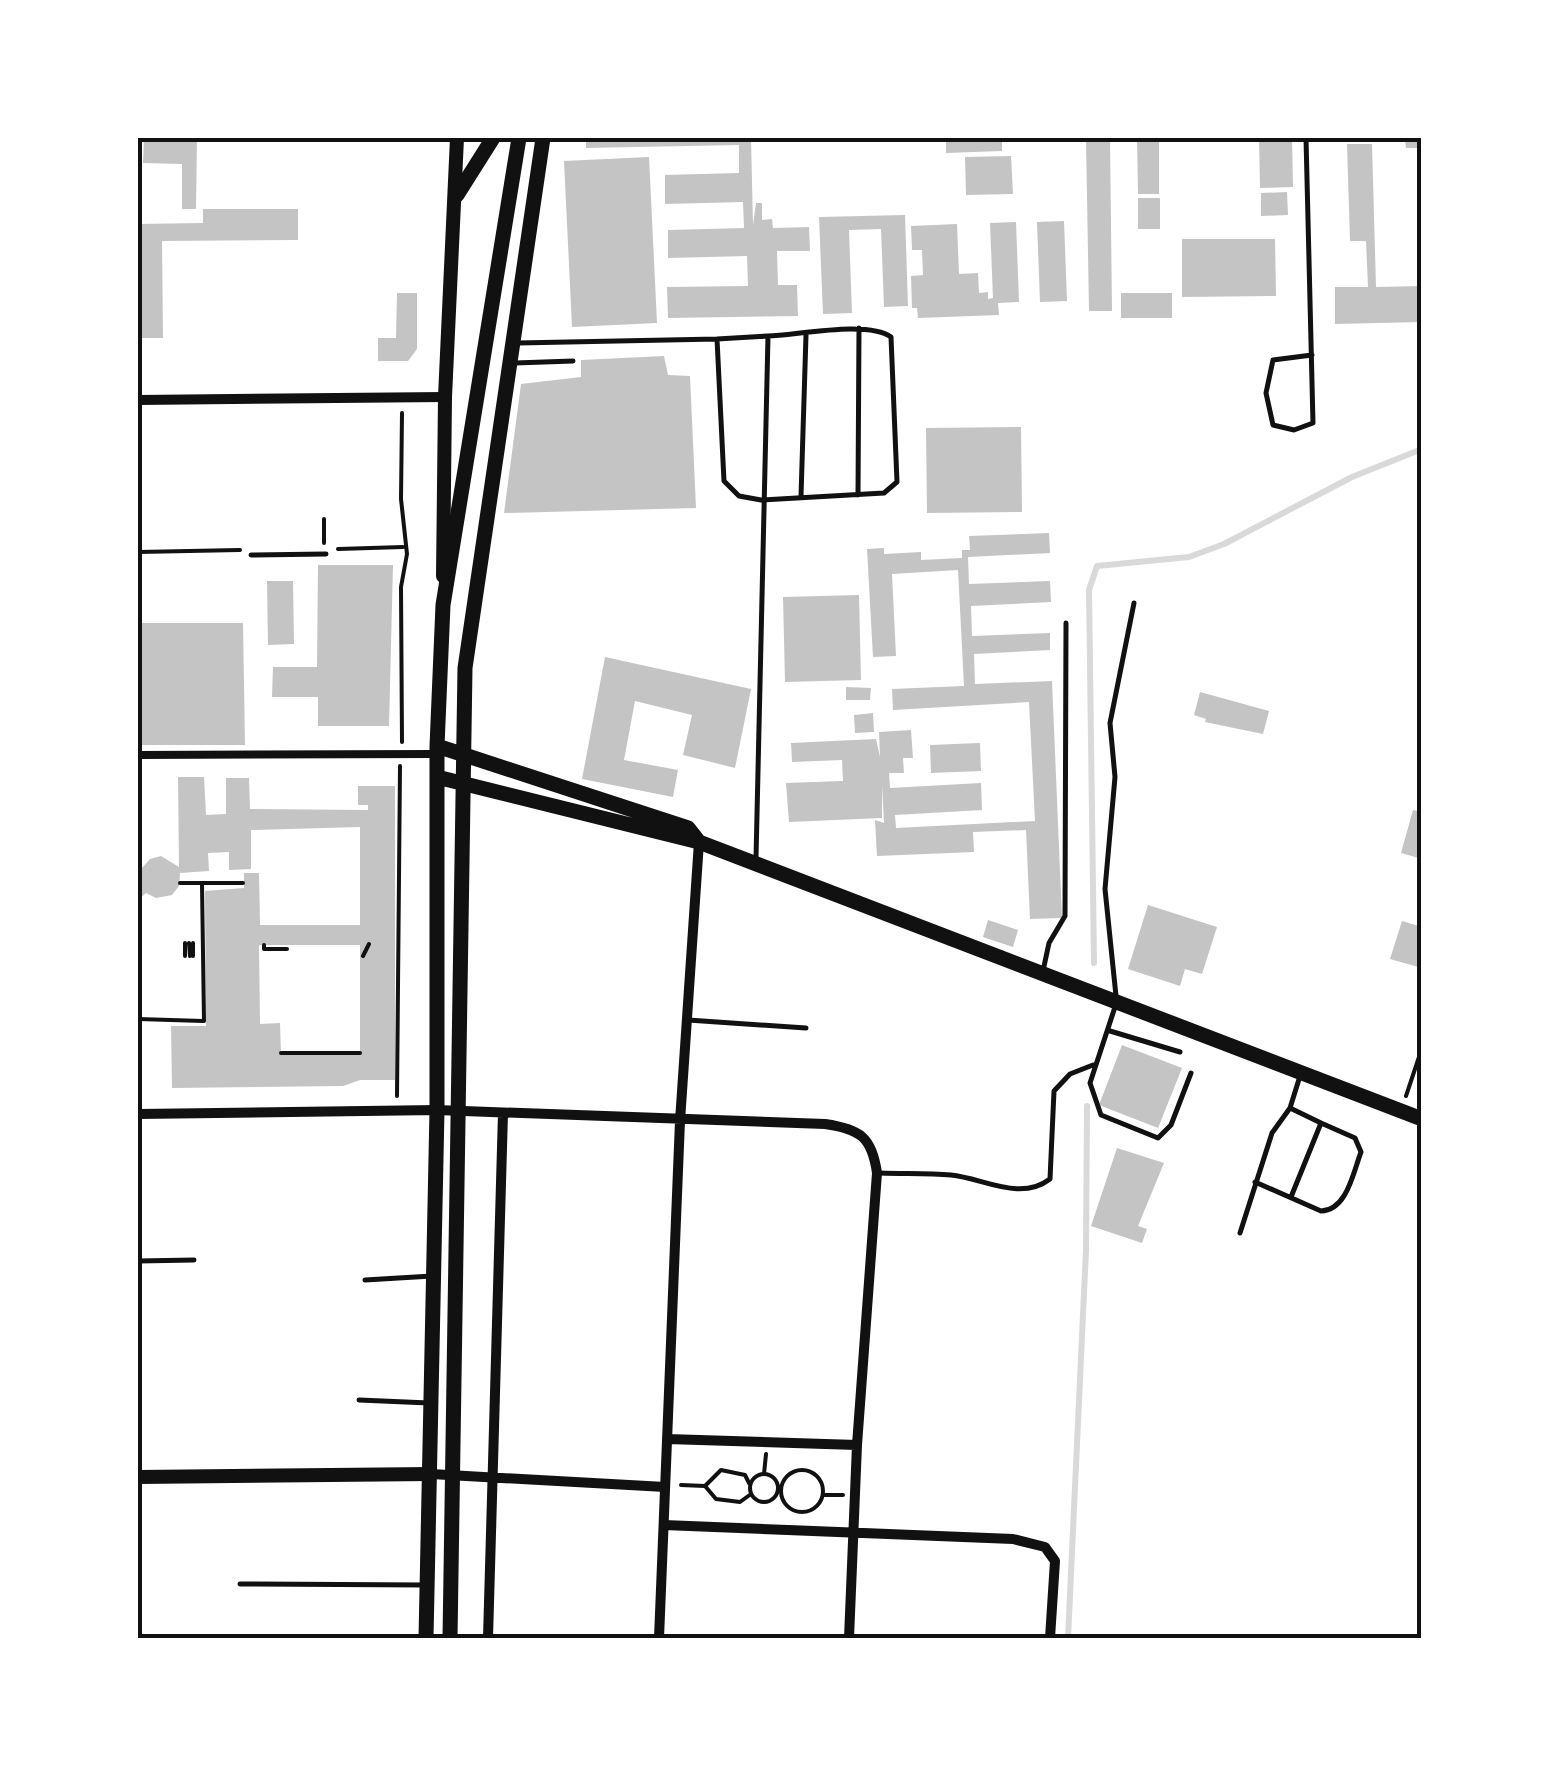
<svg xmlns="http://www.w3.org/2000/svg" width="1559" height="1776" viewBox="0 0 1559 1776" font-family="'Zilla Slab',serif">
<rect width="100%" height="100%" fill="#fff"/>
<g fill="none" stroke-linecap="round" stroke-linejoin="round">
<path stroke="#d9d9d9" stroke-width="6" d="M1094 963 1089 590 1097 566 1189 557 1224 544 1352 477 1422 449
M1068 1638 1086 1250 1087 1106"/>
</g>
<path fill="#c4c4c4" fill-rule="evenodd" d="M144 138H197L196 209H182V164L143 163Z
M586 138H751L753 225 756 203H762V220L772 219 773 228 809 227 810 251H777L778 285H797L798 316 668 318 667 287 748 286 747 256 668 258V230L744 228 743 202 665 204V175L739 173V145L586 148Z
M946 138H1002V151L946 153Z
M1086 138H1110L1112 311H1089Z
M1137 138H1159V194H1138Z
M1259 138H1292L1293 187 1260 188Z
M1405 138H1422V148H1406Z
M1347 144H1372L1376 287 1422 286V322L1335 324V287H1368L1366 241H1350Z
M1011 156 1013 194 966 195 965 157Z
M649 157 657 323 572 327 564 161Z
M1287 192 1288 215 1261 216V193Z
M1138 198H1160V229H1138Z
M203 209H298V240L162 241 163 338H138V224L203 223Z
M905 215 908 306 884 307 881 229 849 230 852 313 823 314 819 217Z
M1064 221 1067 301 1040 302 1037 222Z
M1016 222 1019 302 998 303 999 315 918 318 917 308H912L911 276 923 275 922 250H912L911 226 957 224 959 274 978 273 979 293 988 292V299L993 298 990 223Z
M1182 239H1275L1276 296 1182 297Z
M397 293H417V349L408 361H378V338H396Z
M1121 293H1172V318H1121Z
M664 356 668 375 690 376 696 508 504 513 521 384 581 377V360Z
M1021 427 1022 512 927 513 926 428Z
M1049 533 1050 553 968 557 969 584 1050 581 1051 602 971 606 972 636 1050 633V650L974 654 975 684 1052 681 1062 918 1030 919 1026 830 973 832 974 852 877 856 875 820 884 823 882 785V818L789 822 786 783 843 781 842 760 792 762 791 743 876 739 880 757 879 732 911 730 913 758H903L904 773H889L890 788 981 783 982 810 895 815 896 828 1035 821 1029 702 893 710 892 689 964 686 958 570 892 574 896 656 873 657 867 549 884 548V554L921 552V560L962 558V550H970L969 536Z
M318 565H393L389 726H318V697H272L273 667H317Z
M267 581H293L294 644 268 645Z
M859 595 861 680 785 682 783 597Z
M141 623H243L245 745H138Z
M605 657 751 689 735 768 683 755 692 715 635 701 624 760 678 770 673 797 582 779Z
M846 687 871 688 870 700H846Z
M1200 692 1269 711 1263 734 1205 722 1206 719 1194 715Z
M873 713 874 732 855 733 854 715Z
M980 743 981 771 931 773 930 745Z
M178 777H204L206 815 226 814V778H249L250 809 368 810V805H358V786H395V1080H360L343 1086 172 1088 171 1026H206L205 891 244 888V873H259L260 925H360V827L251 830V869L229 870V852L208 853 209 871 180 873 179 886 172 895 156 898 146 893 138 900 141 869 150 859 161 856 179 867ZM259 945H360V1055H281L280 1023 260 1024Z
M1413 810 1422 812V859L1401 853Z
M1148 905 1217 927 1202 974 1185 969 1180 986 1128 969Z
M988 920 1018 930 1013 947 983 937Z
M1402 921 1422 927V968L1390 959Z
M1122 1045 1182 1068 1158 1128 1099 1105Z
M1117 1148 1164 1163 1138 1226 1147 1229 1142 1243 1091 1226Z"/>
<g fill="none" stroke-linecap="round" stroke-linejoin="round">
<path stroke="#111" stroke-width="4" d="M324 519V543
M338 549 403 547
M138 552 240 550
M402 742 401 587 407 554 401 499 402 413
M138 879H139
M180 883H243
M202 884 204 1021
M185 943V956
M189 943 190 956
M193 943V956
M264 945V949H287
M363 956 369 944
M138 1019 203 1021
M281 1053H360
M397 1096 400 766
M1406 1096 1422 1048
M781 1491a21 21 0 1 1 42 0a21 21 0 1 1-42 0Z
M764 1474 766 1454
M750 1488a14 14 0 1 1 28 0a14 14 0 1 1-28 0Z
M681 1485 705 1486 716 1499 740 1502 751 1494
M705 1486 721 1470 745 1475 749 1483
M823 1495H843"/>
<path stroke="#111" stroke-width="5" d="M1306 138 1313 423 1294 430 1273 425 1266 393 1273 360 1312 355
M518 343 717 339
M515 363 573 361
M858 495 859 328
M801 496 806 335
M251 555 326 554
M756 858 768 336 717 339 724 481 739 496 761 500 884 493 897 482 891 337C868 320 798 335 768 336
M1043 971 1049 943 1065 916 1066 623
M1116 996 1105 889 1115 777 1110 723 1134 603
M1115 1007 1090 1083 1101 1115 1158 1138 1171 1125 1191 1073
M688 1020 806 1028
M1110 1031 1180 1052
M1290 1108 1321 1123
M880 1173C903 1174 927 1173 951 1175 983 1178 1020 1202 1050 1179L1054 1091 1070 1074 1093 1065
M1255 1182 1321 1211C1347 1210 1353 1173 1361 1152L1355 1138 1321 1123 1291 1197
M1240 1233 1272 1133 1290 1108 1300 1076
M138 1261 194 1260
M365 1280 432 1276
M359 1400 429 1403
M240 1584 425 1585"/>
<path stroke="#111" stroke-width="8" d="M138 755 437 754"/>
<path stroke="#111" stroke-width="10" d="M138 400 445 397
M138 1114 437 1110 825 1124C860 1129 872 1137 877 1173L857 1445 849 1638
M667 1439 857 1445
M431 1474 665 1487
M664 1525 1013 1539 1045 1547 1055 1561 1050 1638
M488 1638 503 1113
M659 1638 680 1121 699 842"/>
<path stroke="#111" stroke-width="14" d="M443 576 445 397 457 138
M138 1477 431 1474"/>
<path stroke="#111" stroke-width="15" d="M457 195 493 138
M437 746 688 828 699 842
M437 777 699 842 1422 1119
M426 1638 437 1110V746L443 605 519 138
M450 1638 465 668 543 138"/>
</g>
<rect width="1559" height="1776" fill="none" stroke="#ffffff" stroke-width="280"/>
<rect x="140" y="140" width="1279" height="1496" fill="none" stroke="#111" stroke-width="4"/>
</svg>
